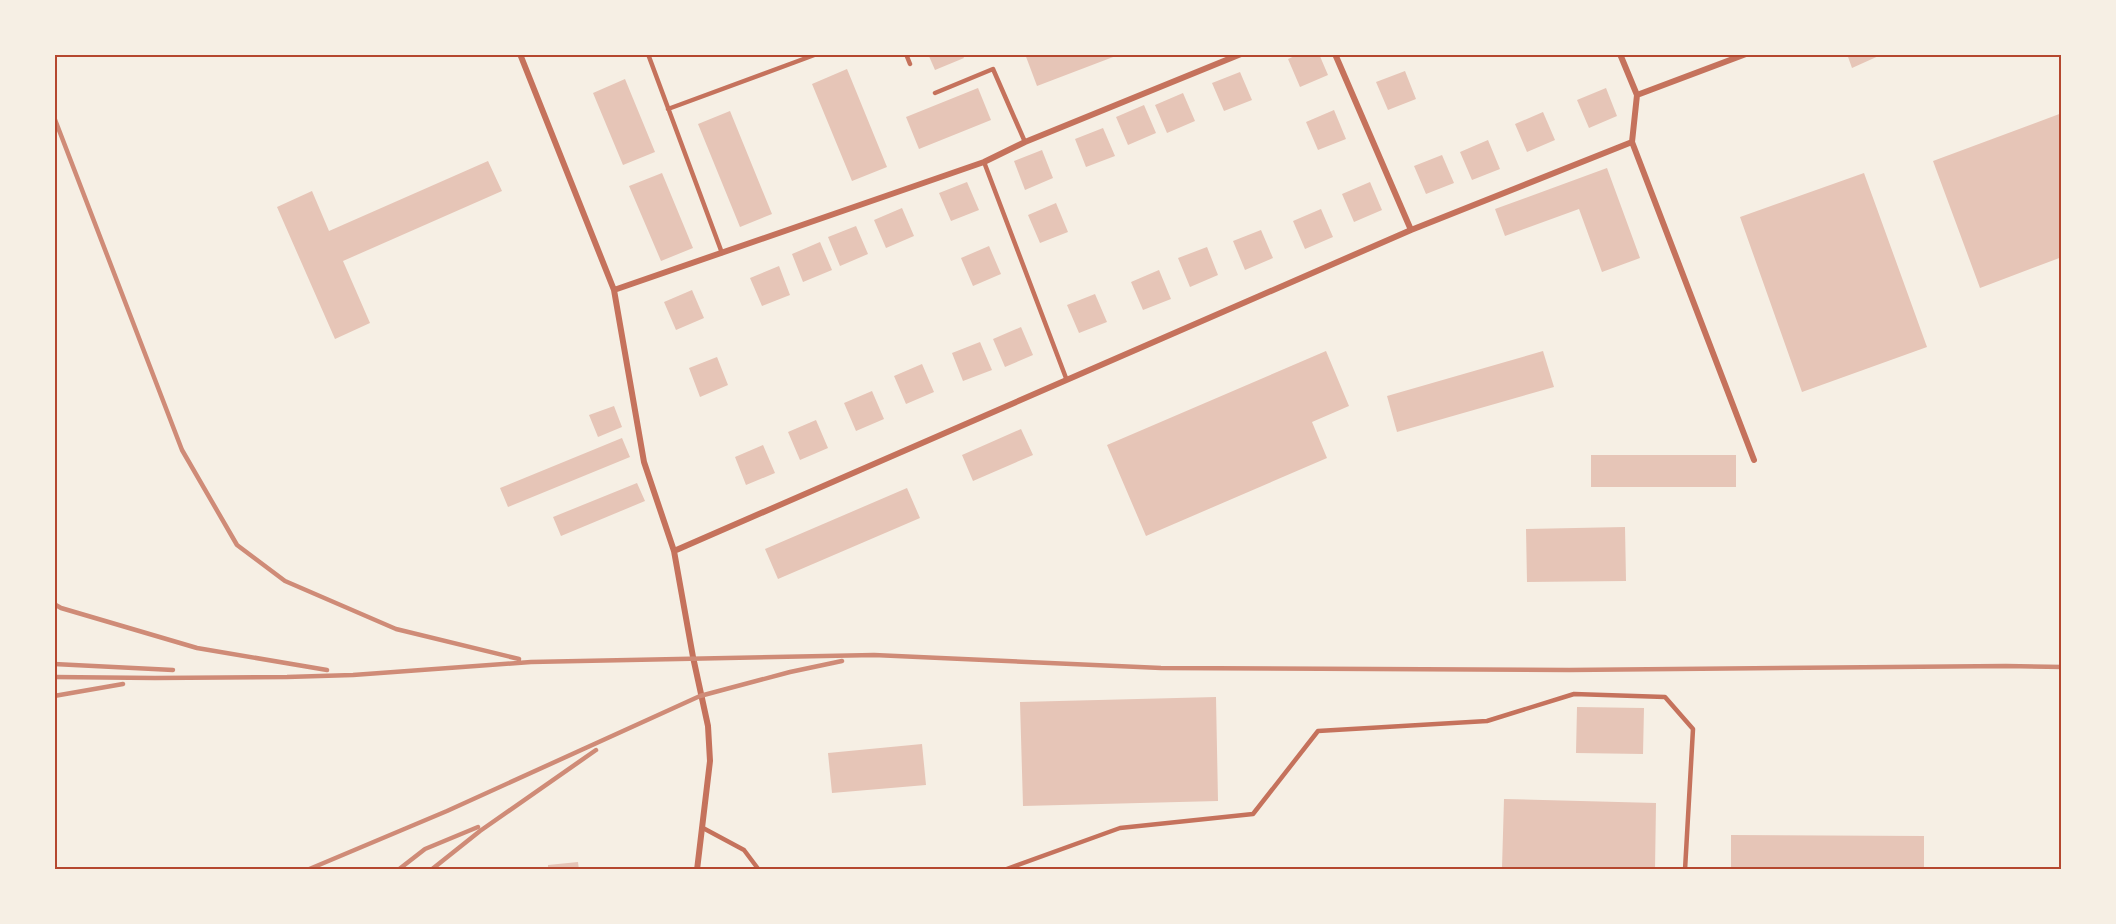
<svg xmlns="http://www.w3.org/2000/svg" width="2116" height="924" viewBox="0 0 2116 924" font-family="'Sofia Sans Condensed',sans-serif">
<rect width="100%" height="100%" fill="#f6efe4"/>
<path fill="#e6c5b7" d="M928 54H962L964 58 935 70Z
M1025 54H1121L1037 86Z
M1299 54H1319L1328 75 1300 87 1288 59Z
M1847 54H1883L1852 68Z
M847 69 887 167 852 181 812 84Z
M1405 71 1416 99 1388 110 1376 82Z
M1240 72 1252 100 1224 111 1212 83Z
M625 79 655 152 623 165 593 93Z
M978 88 991 120 919 149 906 117Z
M1606 88 1617 116 1589 128 1577 100Z
M1183 93 1195 121 1167 133 1155 105Z
M1144 105 1156 133 1128 145 1116 117Z
M1334 110 1346 139 1318 150 1306 122Z
M730 111 772 214 740 227 698 124Z
M1543 112 1555 140 1527 152 1515 124Z
M2062 113V257L1980 288 1933 161Z
M1103 128 1115 156 1086 167 1075 139Z
M1488 140 1500 169 1472 180 1460 152Z
M1042 150 1053 178 1025 190 1014 161Z
M1442 155 1454 183 1426 194 1414 166Z
M488 161 502 191 343 261 370 323 335 339 277 207 312 191 329 231Z
M1607 168 1640 258 1602 272 1579 209 1505 236 1495 209Z
M662 173 693 248 661 261 629 186Z
M1864 173 1927 347 1802 392 1740 217Z
M967 182 979 210 951 221 939 193Z
M1370 182 1382 210 1354 222 1342 194Z
M1056 203 1068 232 1040 243 1028 215Z
M902 208 914 236 886 248 874 220Z
M1321 209 1333 237 1305 249 1293 221Z
M856 226 868 254 840 266 828 237Z
M1261 230 1273 258 1245 270 1233 241Z
M820 242 832 270 803 282 792 254Z
M989 246 1001 274 973 286 961 258Z
M1207 247 1218 275 1190 287 1178 258Z
M779 266 790 295 762 306 750 278Z
M1159 270 1171 299 1143 310 1131 282Z
M692 290 704 318 676 330 664 302Z
M1095 294 1107 322 1079 333 1067 305Z
M1021 327 1033 355 1005 367 993 339Z
M980 342 992 370 963 381 952 353Z
M1326 351 1349 406 1312 422 1327 458 1146 536 1107 445Z
M1543 351 1554 387 1397 432 1387 396Z
M717 357 728 385 700 397 689 368Z
M922 364 934 392 906 404 894 376Z
M872 391 884 419 856 431 844 403Z
M614 406 622 427 598 437 589 415Z
M816 420 828 448 800 460 788 432Z
M1021 429 1033 455 973 481 962 455Z
M622 438 630 457 508 507 500 488Z
M763 445 775 473 746 485 735 457Z
M1591 455H1736V487H1591Z
M637 483 645 501 561 536 553 517Z
M907 488 920 518 778 579 765 549Z
M1625 527 1626 581 1527 582 1526 529Z
M1216 697 1218 801 1023 806 1020 702Z
M1577 707 1644 708 1643 754 1576 753Z
M922 744 926 785 832 793 828 753Z
M1504 799 1656 803 1655 870 1502 868Z
M1731 835 1924 836V870H1731Z
M578 862 579 870H548V865Z"/>
<g fill="none" stroke-linecap="round" stroke-linejoin="round">
<path stroke="#c5725c" stroke-width="4.5" d="M648 54 722 253
M906 54 910 64
M935 93 993 69 1025 142
M668 109 817 54
M984 162 1066 378
M703 828 744 850 759 870
M1004 870 1120 828 1253 814 1318 731 1487 721 1574 694 1665 697 1693 729 1685 870"/>
<path stroke="#c5725c" stroke-width="6" d="M520 54 614 290 644 462 674 551 693 657 708 726 710 761 697 870
M1335 54 1411 230
M1620 54 1637 95 1632 142 1754 460
M1637 95 1746 54
M614 290 984 162 1025 142 1241 54
M674 551 1411 230 1632 142"/>
<path stroke="#cf8b77" stroke-width="4.5" d="M54 117 182 450 237 545 285 581 396 629 519 659
M54 604 61 608 197 648 327 670
M54 664 173 670
M54 677 155 678 287 677 353 675 531 662 874 655 1161 668 1569 670 2006 666 2062 667
M54 696 123 684
M307 870 447 811 700 696 790 672 842 661
M398 870 425 849 478 827
M431 870 480 831 596 750"/>
</g>
<rect width="2116" height="924" fill="none" stroke="#f6efe4" stroke-width="111"/>
<rect x="56" y="56" width="2004" height="812" fill="none" stroke="#b5482f" stroke-width="2"/>
</svg>
